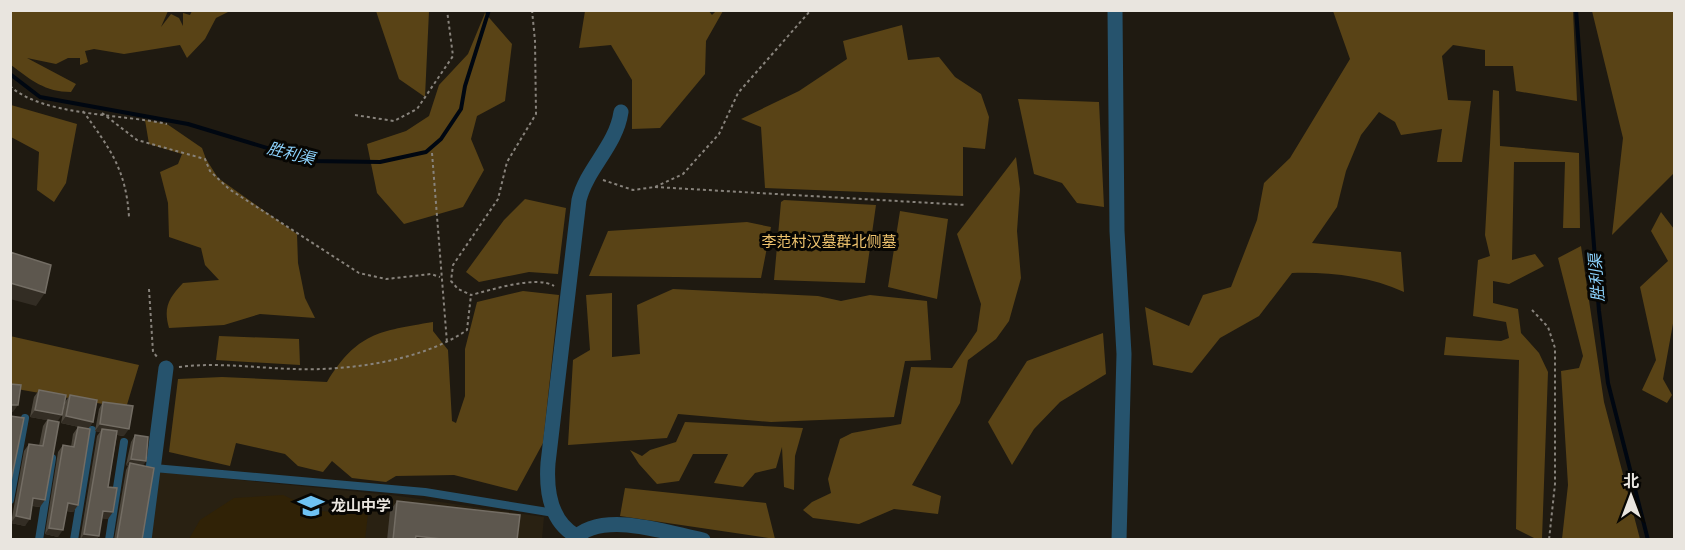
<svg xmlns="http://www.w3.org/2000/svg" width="1685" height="550" viewBox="0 0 1685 550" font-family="'Fira Sans Condensed','Noto Sans SC',sans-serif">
<rect width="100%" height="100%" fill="#1f1a11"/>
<path fill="#292112" d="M159 472 392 495 544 517 542 539 151 540Z"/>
<path fill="#302206" d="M283 495 319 511 368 514 365 539H189L200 520 234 498Z"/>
<path fill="#594316" d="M708 10 712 15 716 11H723L706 41 705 74 660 128 632 129V80L611 45 579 48 585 11Z
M10 11H168L161 27 171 14 179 18 183 26V13L190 15 192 11H230L216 18 205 39 187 58 180 45 124 54 94 49 85 51 88 62 80 65V58H68L56 64 27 58 76 84 71 92C45 92 31 80 11 65Z
M376 11H429L425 97 399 79Z
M1333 11H1573L1577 101 1516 91 1513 66H1485V50L1453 45 1442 56 1448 100 1471 101 1462 162H1437L1442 129 1401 135 1395 122 1379 112 1361 135 1346 171 1337 207 1312 243 1401 252 1404 292C1369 276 1330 272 1292 273L1259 316 1220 338 1192 373 1153 365 1145 307 1189 326 1203 295 1231 287 1257 220 1264 183 1290 158 1350 59Z
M1592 11H1674V173L1612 235 1623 138Z
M485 13 512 44 505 101 477 116 471 139 484 170 463 207 404 224 377 193 367 144 406 131 429 116 439 85 468 54Z
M902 25 908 60 939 57 955 77 981 94 989 117 985 149 963 147V196L765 188 761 127 741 119 799 91 847 59 843 41Z
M1493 90 1499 91 1500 146 1579 153 1580 228H1563L1565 162H1514L1512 260 1535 254 1544 266 1509 284 1493 281V303L1518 309 1521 333 1539 353 1548 372 1542 539H1536L1516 529 1519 360 1444 355 1446 337 1501 341 1509 338 1506 322 1473 316 1478 260 1490 256 1485 235Z
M1018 99 1099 102 1104 207 1077 203 1062 183 1034 174Z
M11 105 77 124 66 183 54 202 37 190 39 152 11 137Z
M145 120 167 124 202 148 206 159 218 178 297 234 298 263 305 298 315 318 260 314 224 325 169 328C163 307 169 298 183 283L219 280 205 265 201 248 169 237 168 203 160 172 178 164 182 154 149 144Z
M1016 157 1020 189 1017 231 1021 278 1009 321 996 339 968 360 960 403 912 485 941 496 938 514 894 509 859 524 813 518 803 510 812 502 831 493 828 479 840 439 852 433 901 424 911 367 952 368 977 331 981 304 957 234Z
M525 199 566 208 558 274 529 272 479 282 466 272 504 220Z
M784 200 876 205 865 283 774 280 781 202Z
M900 211 948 219 937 299 888 287Z
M1661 212 1674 229V318L1663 379 1672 395 1667 403 1642 390 1656 360 1640 287 1668 261 1651 231Z
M747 222 771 227 761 278 589 276 608 231Z
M1581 246 1604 402 1640 539H1562L1568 485 1561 371 1579 368 1583 356 1558 258Z
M673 289 818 296 841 301 870 295 927 301 931 360 905 361 894 417 771 422 678 414 667 438 568 445 573 360 590 350 586 295 612 293V357L640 354 637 305Z
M523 291 559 295 543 443 517 491 454 475 396 476 386 482 352 478 332 461 323 472 298 466 285 454 236 443 230 466 169 452 178 379 222 377 327 382C357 333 379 331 433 322V331L448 350 452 421 456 423 465 396V349L477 302Z
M1103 333 1106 374 1060 402 1034 429 1012 465 988 422 1027 361Z
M10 336 139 365 126 408 11 388Z
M219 336 299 339 300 365 216 360Z
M685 422 803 428 795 456 794 490 784 487 782 447 776 468 755 473 743 487 714 483 728 454H693L679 481 657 484 639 464 630 450 642 456 650 450 676 442Z
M625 488 766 503 775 539 620 516Z"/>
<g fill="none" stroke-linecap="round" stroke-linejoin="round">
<path stroke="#000711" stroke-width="4" d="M1576 10 1599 311 1608 383 1648 540
M10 74 40 97 188 124 310 161 380 162 426 152 441 139 461 109 465 86 489 10"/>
<path stroke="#88837c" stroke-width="2" stroke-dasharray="3 3" stroke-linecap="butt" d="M532 10 535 41 536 114 507 162 498 199 453 265 451 281 458 289 471 295C491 290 536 275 554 286
M10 86C42 116 123 114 167 124
M83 111C110 149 126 169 129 217
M102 113 137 140 205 159 210 171 229 189 359 273 386 279 431 274 440 277
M355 115 394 121 417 109 453 56 447 10
M432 153 447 343
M603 180 633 190 655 187 683 174 719 134 738 93 811 10
M655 187 966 205
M149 289 153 352 158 358
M1532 310 1548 327 1555 348V484L1549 540
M179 367C218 362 256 368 294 369 348 371 422 361 467 330L471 295"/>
<path stroke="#26536d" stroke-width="8" d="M154 468 425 492 554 513
M10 500 25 418
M39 540 52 458
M74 540 92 430
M109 540 124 442"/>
<path stroke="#26536d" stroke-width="15" d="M1115 10 1117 231 1124 354 1119 540
M576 536C550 521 546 491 548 463L579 200C587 168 616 146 621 112
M144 540 166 368
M573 540C601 509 667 533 703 540"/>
</g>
<path fill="#4c463c" d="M39 390 58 421 40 507 32 506 25 526 11 523 24 451 29 444 39 446 43 426 47 420 30 417 34 397Z
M70 395 93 422 88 429 78 505 73 512 66 511 58 537 45 534 58 452 63 445 71 447 73 434 78 427 88 429 61 423 65 402Z
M103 402 124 436 117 435 108 487V519L102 518 99 536 96 540H80L97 436 100 432 95 431 99 409Z
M135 435 146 461 143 465 142 540H114L126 470 128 466 126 465 131 442Z
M397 501 517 540H387L390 511Z"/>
<path fill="#332d24" d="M10 283 45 293 36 306 10 299Z
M10 405H18L13 412H10Z
M35 410 62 415 57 422 30 417Z
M66 416 93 422 88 429 61 423Z
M100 424 129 429 124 436 102 432V429L100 432 95 431Z
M131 459 146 461 141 468 130 463 128 466 126 465Z
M33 498 45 500 40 507 29 505Z
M68 503 78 505 73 512 63 510Z
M103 511 113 512 108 519 98 518Z
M16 516 30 519 25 526 11 523Z
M49 528 63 530 58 537 45 534Z
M84 534 99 536 96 540H80Z
M416 536 450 540H413Z"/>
<path fill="#5d574e" stroke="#736d64" stroke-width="1.5" d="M10 252 51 265 45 293 10 283Z
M10 384 21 385 18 405H10Z
M39 390 66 395 62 415 35 410Z
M70 395 97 400 93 422 66 416Z
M103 402 133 406 129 429 100 424Z
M10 416 24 418 10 486Z
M48 420 59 422 45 500 33 498 30 519 16 516 29 444 43 446Z
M78 427 90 429 78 505 68 503 63 530 49 528 63 445 74 447Z
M102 429 117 431 108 487 117 488 113 512 103 511 99 536 84 534Z
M135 435 148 437 146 461 131 459Z
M130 463 154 468 142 540H117Z
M397 501 520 515 517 540H450L416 536 415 540H393Z"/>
<defs>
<g id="school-bare" transform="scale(2.07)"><path d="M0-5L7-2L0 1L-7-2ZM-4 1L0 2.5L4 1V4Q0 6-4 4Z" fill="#6ec2f3" stroke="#070603" stroke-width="2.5" paint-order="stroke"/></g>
</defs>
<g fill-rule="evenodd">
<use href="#school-bare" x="311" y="506"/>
</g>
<g text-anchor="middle" stroke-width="6" stroke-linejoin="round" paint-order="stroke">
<g font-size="15" fill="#eec26d" stroke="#070603">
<text x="829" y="247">李范村汉墓群北侧墓</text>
</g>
<g font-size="15" font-weight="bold" fill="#e9e5df" stroke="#070603" text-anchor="start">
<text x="331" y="511">龙山中学</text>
</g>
<g font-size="16" font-style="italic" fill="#8cd2fc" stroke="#070603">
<text transform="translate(291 153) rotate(14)" y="6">胜利渠</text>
<text transform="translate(1596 278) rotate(-94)" y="6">胜利渠</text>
</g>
</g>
<rect width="1685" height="550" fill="none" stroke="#e9e5df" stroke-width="24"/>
<g transform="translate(1631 496)" stroke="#070603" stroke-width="4.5" paint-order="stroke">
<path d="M0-4.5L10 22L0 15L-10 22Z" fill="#e9e5df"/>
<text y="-9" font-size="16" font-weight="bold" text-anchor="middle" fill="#e9e5df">北</text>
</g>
</svg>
